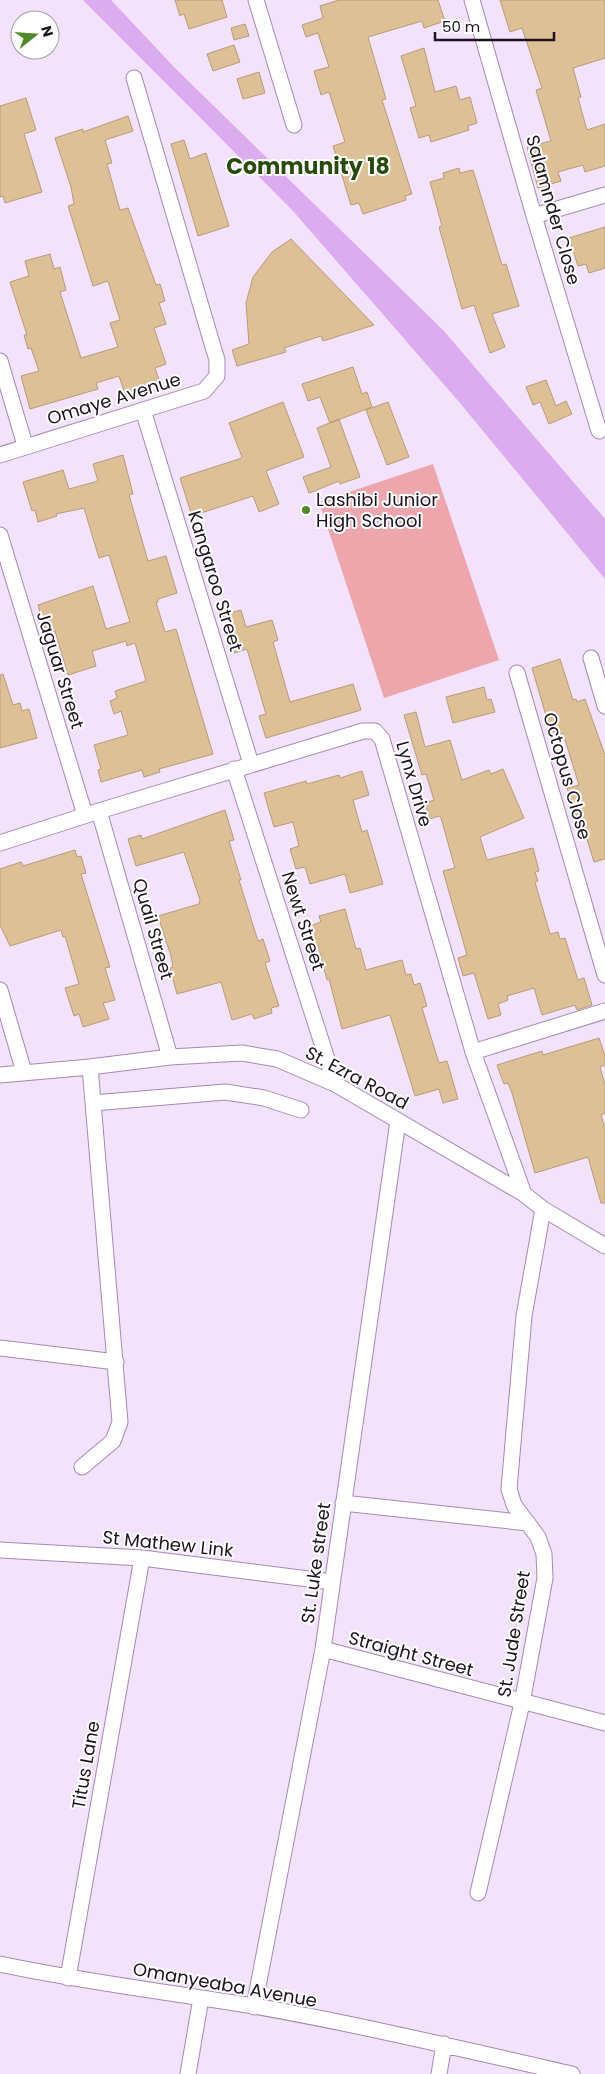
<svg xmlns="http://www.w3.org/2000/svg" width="605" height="2074" viewBox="0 0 605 2074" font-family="Poppins,sans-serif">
<rect width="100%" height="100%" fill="#f3e2fb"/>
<path fill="#eda7ac" d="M433 464 499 660 384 698 319 502Z"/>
<path fill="#dbacf0" d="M83 0H111L175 68 443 330 605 519V579L460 403 293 211Z"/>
<path fill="#dec097" stroke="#b89b74" d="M175 0H222L227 17 189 29 184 14 180 16Z
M339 0H438L445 21 424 28 422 21 368 37 386 99 382 100 412 194 405 196 406 200 363 214 359 203 351 205 333 146 345 142 329 92 321 95 314 71 329 67 318 33 306 37 302 25 323 18 320 6Z
M500 0H605V58L573 68 581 97 578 98 587 130 605 124V166L585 172 583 165 558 172 561 181 538 188 527 147 551 141 536 90 542 88 522 28 510 32Z
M245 24 249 36 234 40 231 28Z
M234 45 240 62 213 71 207 54Z
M424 48 435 92 456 86 460 100 470 97 477 123 468 126 469 130 431 142 429 135 419 138 410 108 416 106 401 56Z
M259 72 265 93 243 99 237 79Z
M26 98 36 130 24 134 42 192 5 203 3 196 0 197V106Z
M128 116 133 131 105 140 112 163 107 164 120 210 128 208 156 285 160 284 165 301 159 303 166 324 154 328 166 364 155 368 159 380 140 386 141 389 125 394 119 376 96 383 98 389 30 409 21 376 39 371 31 348 28 349 24 335H27L10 282 29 276 25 261 50 254 54 269 60 267 66 290 60 292 81 358 118 347 110 323 120 320 108 281 93 286 68 206 74 204 71 187 55 138 83 129V132Z
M184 140 190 159 206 153 229 226 198 236 171 144Z
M459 168 460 173 473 170 502 265 506 264 519 306 492 314 505 347 490 353 474 305 462 309 439 227 442 226 430 182 444 178 443 173Z
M605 227V268L589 273 586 264 578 266 569 238Z
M291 239 374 325 323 341 321 336 284 348 286 352 237 366 232 350 249 344 246 303 253 277 272 252Z
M353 367 362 394 367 392 372 407 330 423 320 397 308 401 302 384Z
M546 380 556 406 566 401 572 414 549 424 540 402 533 405 526 387Z
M283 402 304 457 266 471 279 504 259 512 253 496 192 516 180 478 239 459 242 457 229 423Z
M388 402 409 457 387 465 366 410Z
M339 419 360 477 340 484 339 481 309 493 303 477 331 467 317 428Z
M123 455 133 494 129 495 148 561 166 556 177 593 158 599V602H156L165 632 176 629 213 754 159 769 160 772 144 777 142 770 101 782 98 770 101 769 94 745 128 735 121 711 114 714 110 701 117 698 115 691 146 681 145 677 135 643 127 646 126 641 92 651 96 666 68 675 55 631 46 634 38 605 93 586 106 629 130 622 109 555 99 558 84 508 56 514 57 516 38 522 35 510 32 511 23 482 63 470 69 489 98 481 93 464Z
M241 610 246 627 272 620 278 640 273 642 290 702 353 684 361 710 266 738 259 716 266 714 247 649 234 653 223 615Z
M560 659 573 700 576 699 577 702 585 699 605 755V859L594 862 581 820 578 821 567 788 579 785 563 733 552 736 532 668Z
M3 674 13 705 20 703 22 711 29 709 37 738 0 748V675Z
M484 687 487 700 491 699 495 712 453 723 446 697Z
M416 712 425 747 450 740 462 780 489 770 491 774 503 769 524 818 480 837 487 860 533 848 539 871 535 872 538 881 535 882 550 934 558 932 560 939 565 938 578 980 584 978 592 1005 577 1010 575 1005 542 1015 534 988 507 996 508 1000 498 1004 501 1015 488 1019 474 973 463 976 458 958 467 955 443 871 455 868 441 818 439 816 430 819 425 803 434 800 426 774 422 775 404 715Z
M362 771 369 795 353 800 362 832 367 830 383 884 350 893 345 874 310 884 305 867 296 869 290 849 299 846 293 822 274 827 264 793 306 781 307 784 339 775 340 778Z
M225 810 234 840 229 841 241 880H239L258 941 263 939 270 961 265 963 279 1006 271 1008 272 1013 254 1019 252 1014 232 1020 221 982 177 994 170 968 173 967 171 956 158 916 199 904 200 900 184 852 136 866 128 839 141 835 142 839Z
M75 850 77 857 81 856 86 873 81 874 110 967 105 968 115 1000 103 1003 109 1019 83 1027 79 1014 74 1016 65 988 79 984 65 936 63 937 61 930 10 946 0 925V869L21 862 23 866Z
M345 909 356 949 360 948 366 970 402 960 406 975 411 974 414 985 420 983 427 1006 422 1008 439 1063 447 1061 458 1099 443 1103 439 1089 415 1096 390 1015 342 1029 329 979 327 980 318 945 315 946 310 926 321 922 319 916Z
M599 1038 605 1056V1065L600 1067 605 1085V1113L601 1115 605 1128V1203H601L588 1157 535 1173 512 1093 508 1083 504 1084 497 1065 542 1051 543 1055Z"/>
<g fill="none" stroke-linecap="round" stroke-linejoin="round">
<g stroke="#a58ab1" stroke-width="17">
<path id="minor" d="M256 0 294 125
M472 0 534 216 599 431
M534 216 605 195
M0 361 25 445
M143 410 251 764
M0 455 204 391 217 376V360L211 340 134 78
M0 535 85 815
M591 658 605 706
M517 673 605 975
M234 769 335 1084
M99 811 170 1057
M0 843 99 811 363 731H375L382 739 473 1052 524 1194
M0 990 24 1072
M473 1052 605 1011
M0 1075 90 1067 170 1057 242 1053 277 1059 335 1084 524 1194 543 1209 605 1246
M93 1103 225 1092 264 1098 301 1110
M0 1348 116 1362
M82 1467 113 1441 120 1422 90 1067
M343 1503 528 1523
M0 1550 142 1558 332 1582
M323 1649 605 1723
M478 1893 522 1703 545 1578 544 1554 538 1537 514 1505 509 1489 524 1316 543 1209
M0 1964C84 1982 169 1992 254 2006 361 2025 466 2050 572 2074
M68 1978 142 1558
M254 2007 323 1649 398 1121
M188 2074 201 1998
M439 2074 444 2044"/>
</g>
<use href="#minor" stroke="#fff" stroke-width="15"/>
</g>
<circle fill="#508a27" stroke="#fff" stroke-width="2" cx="306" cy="510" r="5"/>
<g text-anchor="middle" stroke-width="4" stroke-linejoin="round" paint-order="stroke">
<g font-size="18" fill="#1b111f" stroke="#fff">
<text transform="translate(553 210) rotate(74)" y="6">Salamnder Close</text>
<text transform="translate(114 399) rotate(-17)" y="6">Omaye Avenue</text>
<text transform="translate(215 581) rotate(73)" y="6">Kangaroo Street</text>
<text transform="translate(60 670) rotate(73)" y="6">Jaguar Street</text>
<text transform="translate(567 776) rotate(74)" y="6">Octopus Close</text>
<text transform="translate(414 784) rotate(74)" y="6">Lynx Drive</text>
<text transform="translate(303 921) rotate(72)" y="6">Newt Street</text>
<text transform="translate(153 929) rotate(74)" y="6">Quail Street</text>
<text transform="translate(357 1078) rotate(28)" y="6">St. Ezra Road</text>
<text transform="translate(168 1544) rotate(6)" y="6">St Mathew Link</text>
<text transform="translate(316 1563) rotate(-82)" y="6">St. Luke street</text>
<text transform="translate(514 1634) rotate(-81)" y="6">St. Jude Street</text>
<text transform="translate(411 1654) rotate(15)" y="6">Straight Street</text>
<text transform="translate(86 1765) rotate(-80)" y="6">Titus Lane</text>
<text transform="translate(225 1985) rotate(10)" y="6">Omanyeaba Avenue</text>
</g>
<g font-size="18" fill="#1b111f" stroke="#fff" text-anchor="start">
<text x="316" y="506">Lashibi Junior<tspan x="316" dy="21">High School</tspan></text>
</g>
<g font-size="22" font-weight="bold" fill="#264b0a" stroke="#fff">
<text x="308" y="174">Community 18</text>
</g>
</g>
<g transform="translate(35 35) rotate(73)"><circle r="24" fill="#ffffff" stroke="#a4a0a5"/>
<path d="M0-4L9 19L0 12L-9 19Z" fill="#508a27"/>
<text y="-8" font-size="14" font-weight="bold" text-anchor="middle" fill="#1b111f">N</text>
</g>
<path d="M435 32v8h119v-8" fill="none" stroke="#1b111f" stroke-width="2.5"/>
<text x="442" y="32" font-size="15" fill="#1b111f" stroke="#ffffff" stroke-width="4" paint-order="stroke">50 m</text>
</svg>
